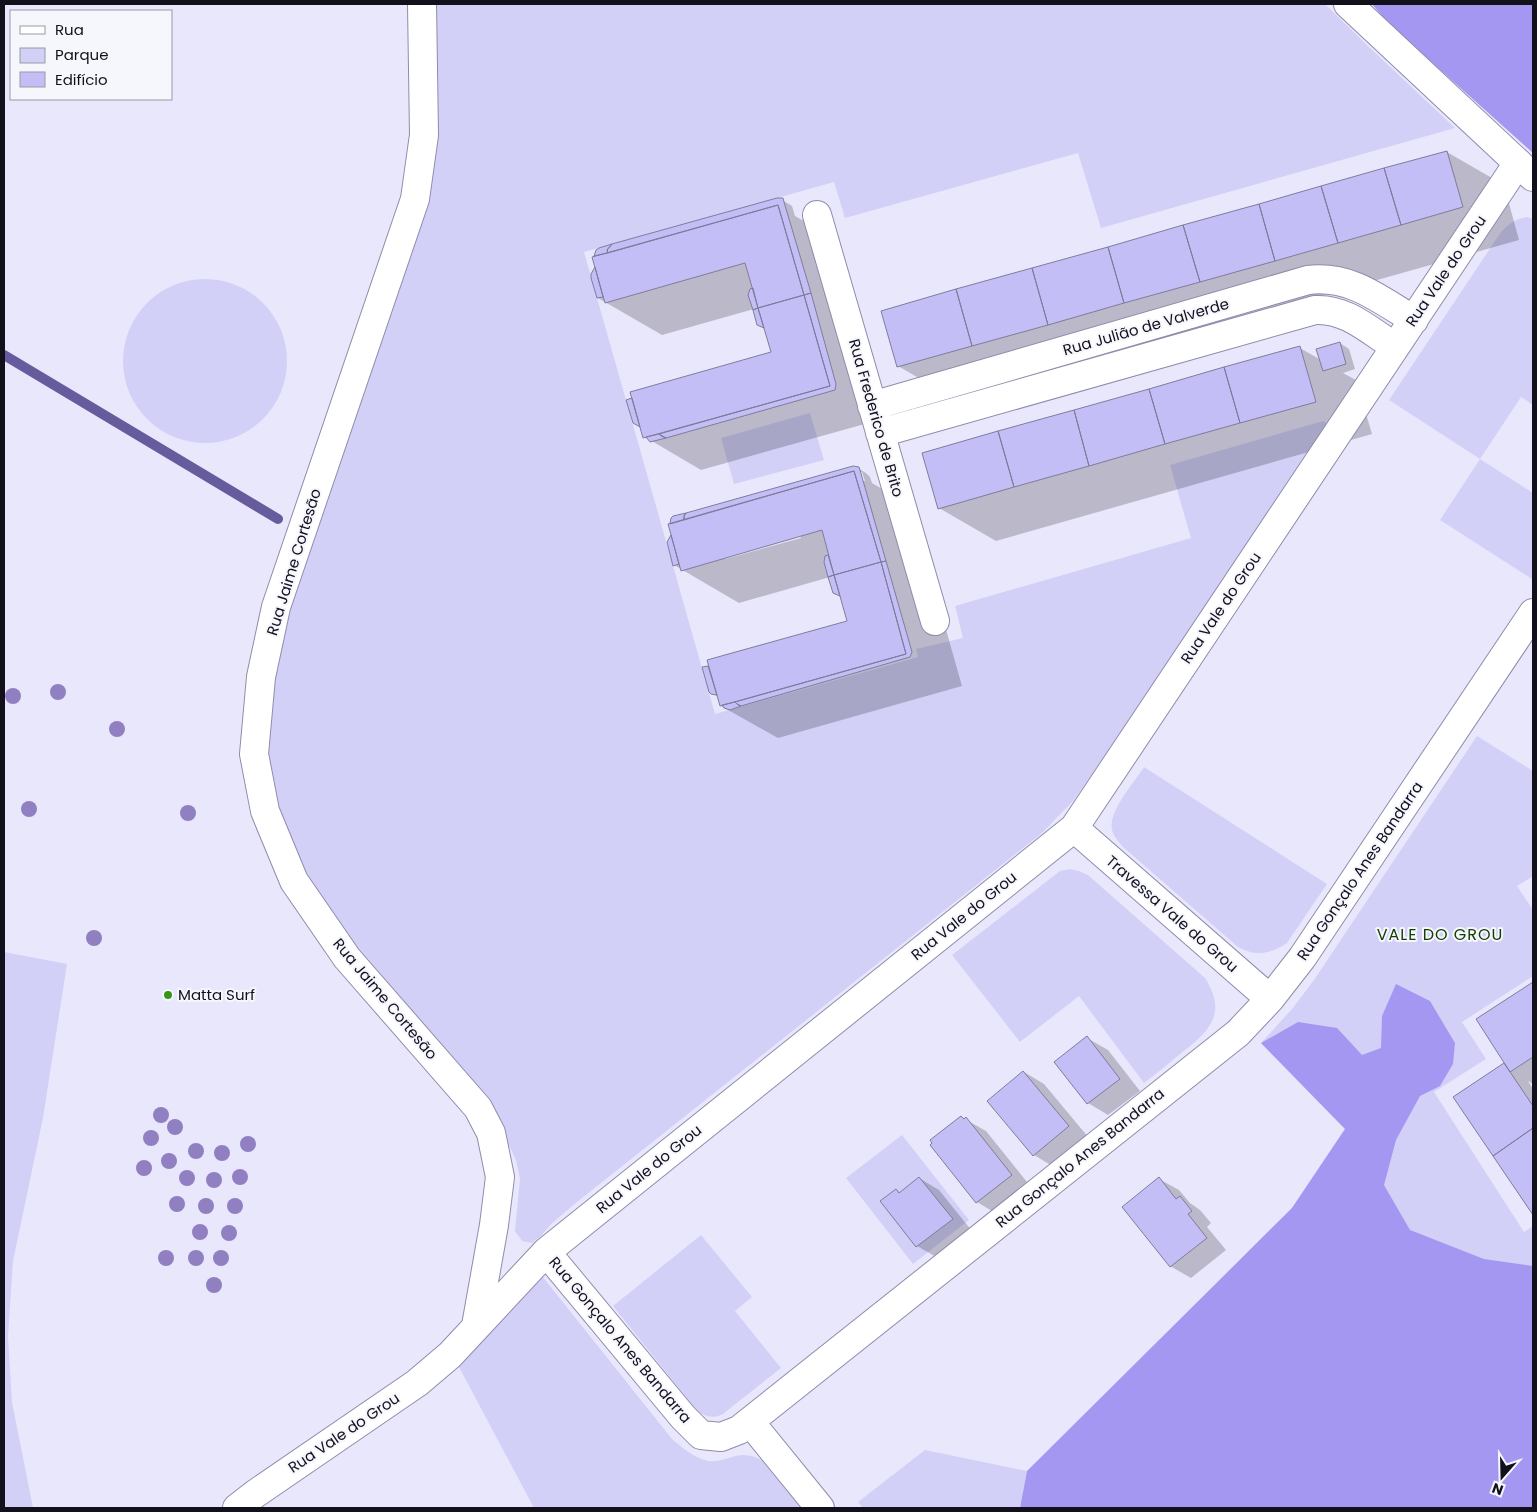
<svg xmlns="http://www.w3.org/2000/svg" width="1537" height="1512" viewBox="0 0 1537 1512" font-family="Poppins,sans-serif">
<rect width="100%" height="100%" fill="#e9e7fc"/>
<path fill="#d3d0f8" d="M435 4H1325L1369 47 1455 128 1101 228 1078 153 845 218 834 182 584 252 715 714 918 657 916 649 963 638 955 606 1191 538 1170 465 1323 421 1328 424 1088 780 1073 801 1042 833 577 1202 551 1224 541 1236 532 1243 522 1241 515 1231 520 1179 516 1160 505 1137 377 981 306 883 274 797 268 759V722L275 675 286 621 426 201Z
M1527 217 1533 219V405L1521 397 1480 459 1533 493V577L1532 579 1440 520 1480 459 1389 400 1501 232C1510 223 1515 219 1527 217Z
M123 361a82 82 0 1 1 164 0a82 82 0 1 1-164 0Z
M810 413 824 460 734 484 721 438Z
M1477 736 1533 771V876L1517 886 1533 910V976L1462 1022 1486 1059 1434 1092 1524 1232 1533 1226V1269L1279 1222 1292 1208 1345 1129 1261 1043 1292 1009 1314 980Z
M1144 767 1327 884 1287 943C1271 954 1255 957 1238 947L1123 847C1119 842 1114 837 1112 830 1108 811 1134 783 1144 767Z
M1070 869 1079 871 1088 875 1205 978C1228 1014 1209 1032 1180 1054 1168 1064 1156 1074 1144 1083L1079 996 1020 1042 952 955 1060 871Z
M4 952 67 964 43 1118 13 1261 8 1336 12 1402 33 1508H4Z
M902 1135 969 1220 913 1264 846 1178Z
M701 1235 752 1297 735 1311 781 1368 723 1414C713 1419 706 1417 697 1411L613 1306Z
M542 1276 672 1439C683 1448 694 1458 708 1461 720 1463 730 1456 742 1455 767 1453 793 1487 801 1508H534L459 1367Z
M925 1450 1027 1471 1020 1508H863L858 1502Z"/>
<path fill="#a497f1" d="M1372 4H1533V153L1388 23Z
M1396 984 1430 1001 1455 1043 1453 1064 1440 1086 1420 1096 1396 1140 1384 1185 1410 1230 1484 1259 1533 1266V1508H1020L1027 1471 1292 1208 1345 1129 1261 1043 1298 1022 1337 1028 1362 1055 1381 1048 1382 1016Z"/>
<path fill="#0003" fill-rule="evenodd" d="M1447 152 1504 185 1519 240 955 399 898 366Z
M782 200 792 206 795 216 835 239 886 418 701 470 645 437 773 353 765 328 754 309 662 335 598 298 596 268 597 251Z
M1340 343 1349 349 1355 369 1343 373 1356 380 1372 434 996 541 939 508 1300 348 1321 360Z
M856 467 866 473 870 477 872 483 911 506 962 686 778 738 721 706 719 697 712 694 708 667 710 668 849 622 842 596 830 577 739 603 674 565 671 537 673 538ZM860 472H862L865 481 862 482ZM800 535 801 538 725 559V557Z
M1533 983V1084L1528 1081 1533 1089V1213L1455 1097 1504 1065 1508 1067 1477 1019Z
M1087 1038 1108 1050 1140 1091 1108 1115 1088 1103Z
M1024 1072 1044 1084 1089 1138 1054 1167 1034 1155Z
M961 1117 986 1131 1031 1187 997 1214 977 1202Z
M919 1178 939 1190 972 1231 938 1258 917 1246 882 1201 896 1190 901 1193Z
M1159 1179 1179 1190 1190 1203 1200 1210 1211 1223 1207 1227 1226 1250 1191 1278 1170 1266Z"/>
<g fill="none" stroke-linecap="round" stroke-linejoin="round">
<path stroke="#665c9d" stroke-width="10" d="M4 355 278 519"/>
</g>
<path fill="#c4bef6" stroke="#7f7c9b" d="M1447 151 1463 207 1401 225 1384 168Z
M1384 168 1401 225 1338 243 1321 186Z
M1321 186 1338 243 1275 261 1259 204Z
M777 198H783L784 202 811 293 804 295 778 205 608 253 607 250 612 244Z
M1259 204 1275 261 1200 282 1183 225Z
M778 205 804 295 758 308 745 263 605 303 592 257Z
M1183 225 1200 282 1124 303 1108 247Z
M612 244 607 250 608 253 594 256 596 250 599 248Z
M1108 247 1124 303 1048 325 1032 268Z
M595 267 603 297 597 298 591 278V274Z
M1032 268 1048 325 972 346 956 289Z
M753 288 758 308 753 310 748 295 750 289Z
M956 289 972 346 897 367 881 311Z
M811 293 836 384 835 390 666 438 661 436 659 434 830 386 804 295Z
M804 295 830 386 643 438 630 392 771 352 758 308Z
M758 308 764 328 757 325 753 310Z
M1340 342 1346 364 1323 371 1316 349Z
M1300 346 1316 402 1240 423 1224 367Z
M1224 367 1240 423 1165 444 1149 389Z
M1149 389 1165 444 1089 466 1074 410Z
M632 398 640 427 633 423 626 400Z
M1074 410 1089 466 1014 487 998 431Z
M998 431 1014 487 938 509 922 453Z
M659 434 666 438 650 442 646 437Z
M853 466 859 467 860 470 886 561 881 562 854 471 684 520V516L686 513Z
M854 471 881 562 834 575 822 530 681 571 668 524Z
M686 513 684 516V520L670 524 671 518 673 516Z
M671 535 679 564 673 566 667 542Z
M828 555 834 575 828 577 824 562 825 556Z
M886 561 912 652 910 657 741 706 737 704 735 702 906 654 881 562Z
M881 562 906 654 720 706 707 660 847 621 834 575Z
M834 575 840 596 833 593 828 577Z
M708 666 717 695 711 694 709 692 702 667Z
M735 702 737 704 741 706 730 710 724 708 722 705Z
M1533 982V1057L1510 1072 1476 1019Z
M1087 1036 1120 1079 1087 1104 1054 1062Z
M1504 1063 1533 1106V1128L1493 1156 1453 1097Z
M1023 1071 1069 1126 1033 1156 987 1101Z
M961 1116 964 1119 966 1117 1012 1175 976 1203 930 1145 932 1143 930 1140Z
M1533 1128V1215L1493 1156Z
M919 1177 953 1219 916 1247 880 1201 896 1189 899 1193Z
M1159 1177 1176 1199 1180 1196 1192 1211 1188 1214 1207 1238 1170 1267 1122 1207Z"/>
<g fill="none" stroke-linecap="round" stroke-linejoin="round">
<g stroke="#8f8cab" stroke-width="30">
<path id="street" d="M422 4 424 135 415 199 276 607 261 677 254 754 265 811 294 881 347 958 478 1108 491 1133 500 1177 494 1225 476 1326
M817 215 935 621
M872 406 1308 280C1351 275 1379 299 1414 320
M880 433 1315 310C1346 308 1370 331 1395 347
M1074 828 1270 999
M546 1252 683 1417 701 1435 721 1437 739 1430 1238 1033 1270 999 1302 958 1533 613
M750 1422 820 1508
M237 1508 255 1494 417 1383 450 1355 546 1252 1074 828 1518 163"/>
</g>
<g stroke="#8f8cab" stroke-width="30">
<path id="secondary" d="M1348 4 1533 177"/>
</g>
<use href="#street" stroke="#fff" stroke-width="28"/>
<use href="#secondary" stroke="#fff" stroke-width="28"/>
</g>
<g fill="#9080c1">
<circle cx="58" cy="692" r="8"/>
<circle cx="13" cy="696" r="8"/>
<circle cx="117" cy="729" r="8"/>
<circle cx="29" cy="809" r="8"/>
<circle cx="188" cy="813" r="8"/>
<circle cx="94" cy="938" r="8"/>
<circle cx="161" cy="1115" r="8"/>
<circle cx="175" cy="1127" r="8"/>
<circle cx="151" cy="1138" r="8"/>
<circle cx="248" cy="1144" r="8"/>
<circle cx="196" cy="1151" r="8"/>
<circle cx="222" cy="1153" r="8"/>
<circle cx="169" cy="1161" r="8"/>
<circle cx="144" cy="1168" r="8"/>
<circle cx="240" cy="1177" r="8"/>
<circle cx="187" cy="1178" r="8"/>
<circle cx="214" cy="1180" r="8"/>
<circle cx="177" cy="1204" r="8"/>
<circle cx="206" cy="1206" r="8"/>
<circle cx="235" cy="1206" r="8"/>
<circle cx="200" cy="1232" r="8"/>
<circle cx="229" cy="1233" r="8"/>
<circle cx="166" cy="1258" r="8"/>
<circle cx="196" cy="1258" r="8"/>
<circle cx="221" cy="1258" r="8"/>
<circle cx="214" cy="1285" r="8"/>
</g>
<circle fill="#399615" stroke="#f6f6fd" stroke-width="2" cx="168" cy="995" r="5"/>
<g text-anchor="middle" stroke-width="4" stroke-linejoin="round" paint-order="stroke">
<g font-size="15" fill="#11101b" stroke="#f6f6fd">
<text transform="translate(1446 271) rotate(-56)" y="5">Rua Vale do Grou</text>
<text transform="translate(1146 327) rotate(-16)" y="5">Rua Julião de Valverde</text>
<text transform="translate(876 418) rotate(74)" y="5">Rua Frederico de Brito</text>
<text transform="translate(294 562) rotate(-73)" y="5">Rua Jaime Cortesão</text>
<text transform="translate(1221 608) rotate(-56)" y="5">Rua Vale do Grou</text>
<text transform="translate(1360 871) rotate(-56)" y="5">Rua Gonçalo Anes Bandarra</text>
<text transform="translate(1172 914) rotate(41)" y="5">Travessa Vale do Grou</text>
<text transform="translate(964 916) rotate(-39)" y="5">Rua Vale do Grou</text>
<text transform="translate(385 999) rotate(50)" y="5">Rua Jaime Cortesão</text>
<text transform="translate(1080 1158) rotate(-39)" y="5">Rua Gonçalo Anes Bandarra</text>
<text transform="translate(649 1169) rotate(-39)" y="5">Rua Vale do Grou</text>
<text transform="translate(620 1340) rotate(50)" y="5">Rua Gonçalo Anes Bandarra</text>
<text transform="translate(344 1433) rotate(-34)" y="5">Rua Vale do Grou</text>
</g>
<g font-size="15" fill="#11101b" stroke="#f6f6fd" text-anchor="start">
<text x="178" y="1000">Matta Surf</text>
</g>
<g font-size="16" letter-spacing="1" fill="#134004" stroke="#f6f6fd">
<text x="1440" y="940">VALE DO GROU</text>
</g>
</g>
<rect width="1537" height="1512" fill="none" stroke="#11101b" stroke-width="10"/>
<rect x="10" y="10" width="162" height="90" fill="#f6f6fd" stroke="#9a9aa3"/>
<rect x="20" y="26" width="25" height="8" fill="#ffffff" stroke="#9a9aa3"/>
<text x="55" y="35" font-size="15" fill="#11101b">Rua</text>
<rect x="20" y="48" width="25" height="15" fill="#d3d0f8" stroke="#9a9aa3"/>
<text x="55" y="60" font-size="15" fill="#11101b">Parque</text>
<rect x="20" y="72" width="25" height="15" fill="#c4bef6" stroke="#9a9aa3"/>
<text x="55" y="85" font-size="15" fill="#11101b">Edifício</text>
<g transform="translate(1502 1477) rotate(200)" stroke="#f6f6fd" stroke-width="4" paint-order="stroke">
<path d="M0-4L9 19L0 12L-9 19Z" fill="#11101b"/>
<text y="-8" font-size="14" font-weight="bold" text-anchor="middle" fill="#11101b">N</text>
</g>
</svg>
